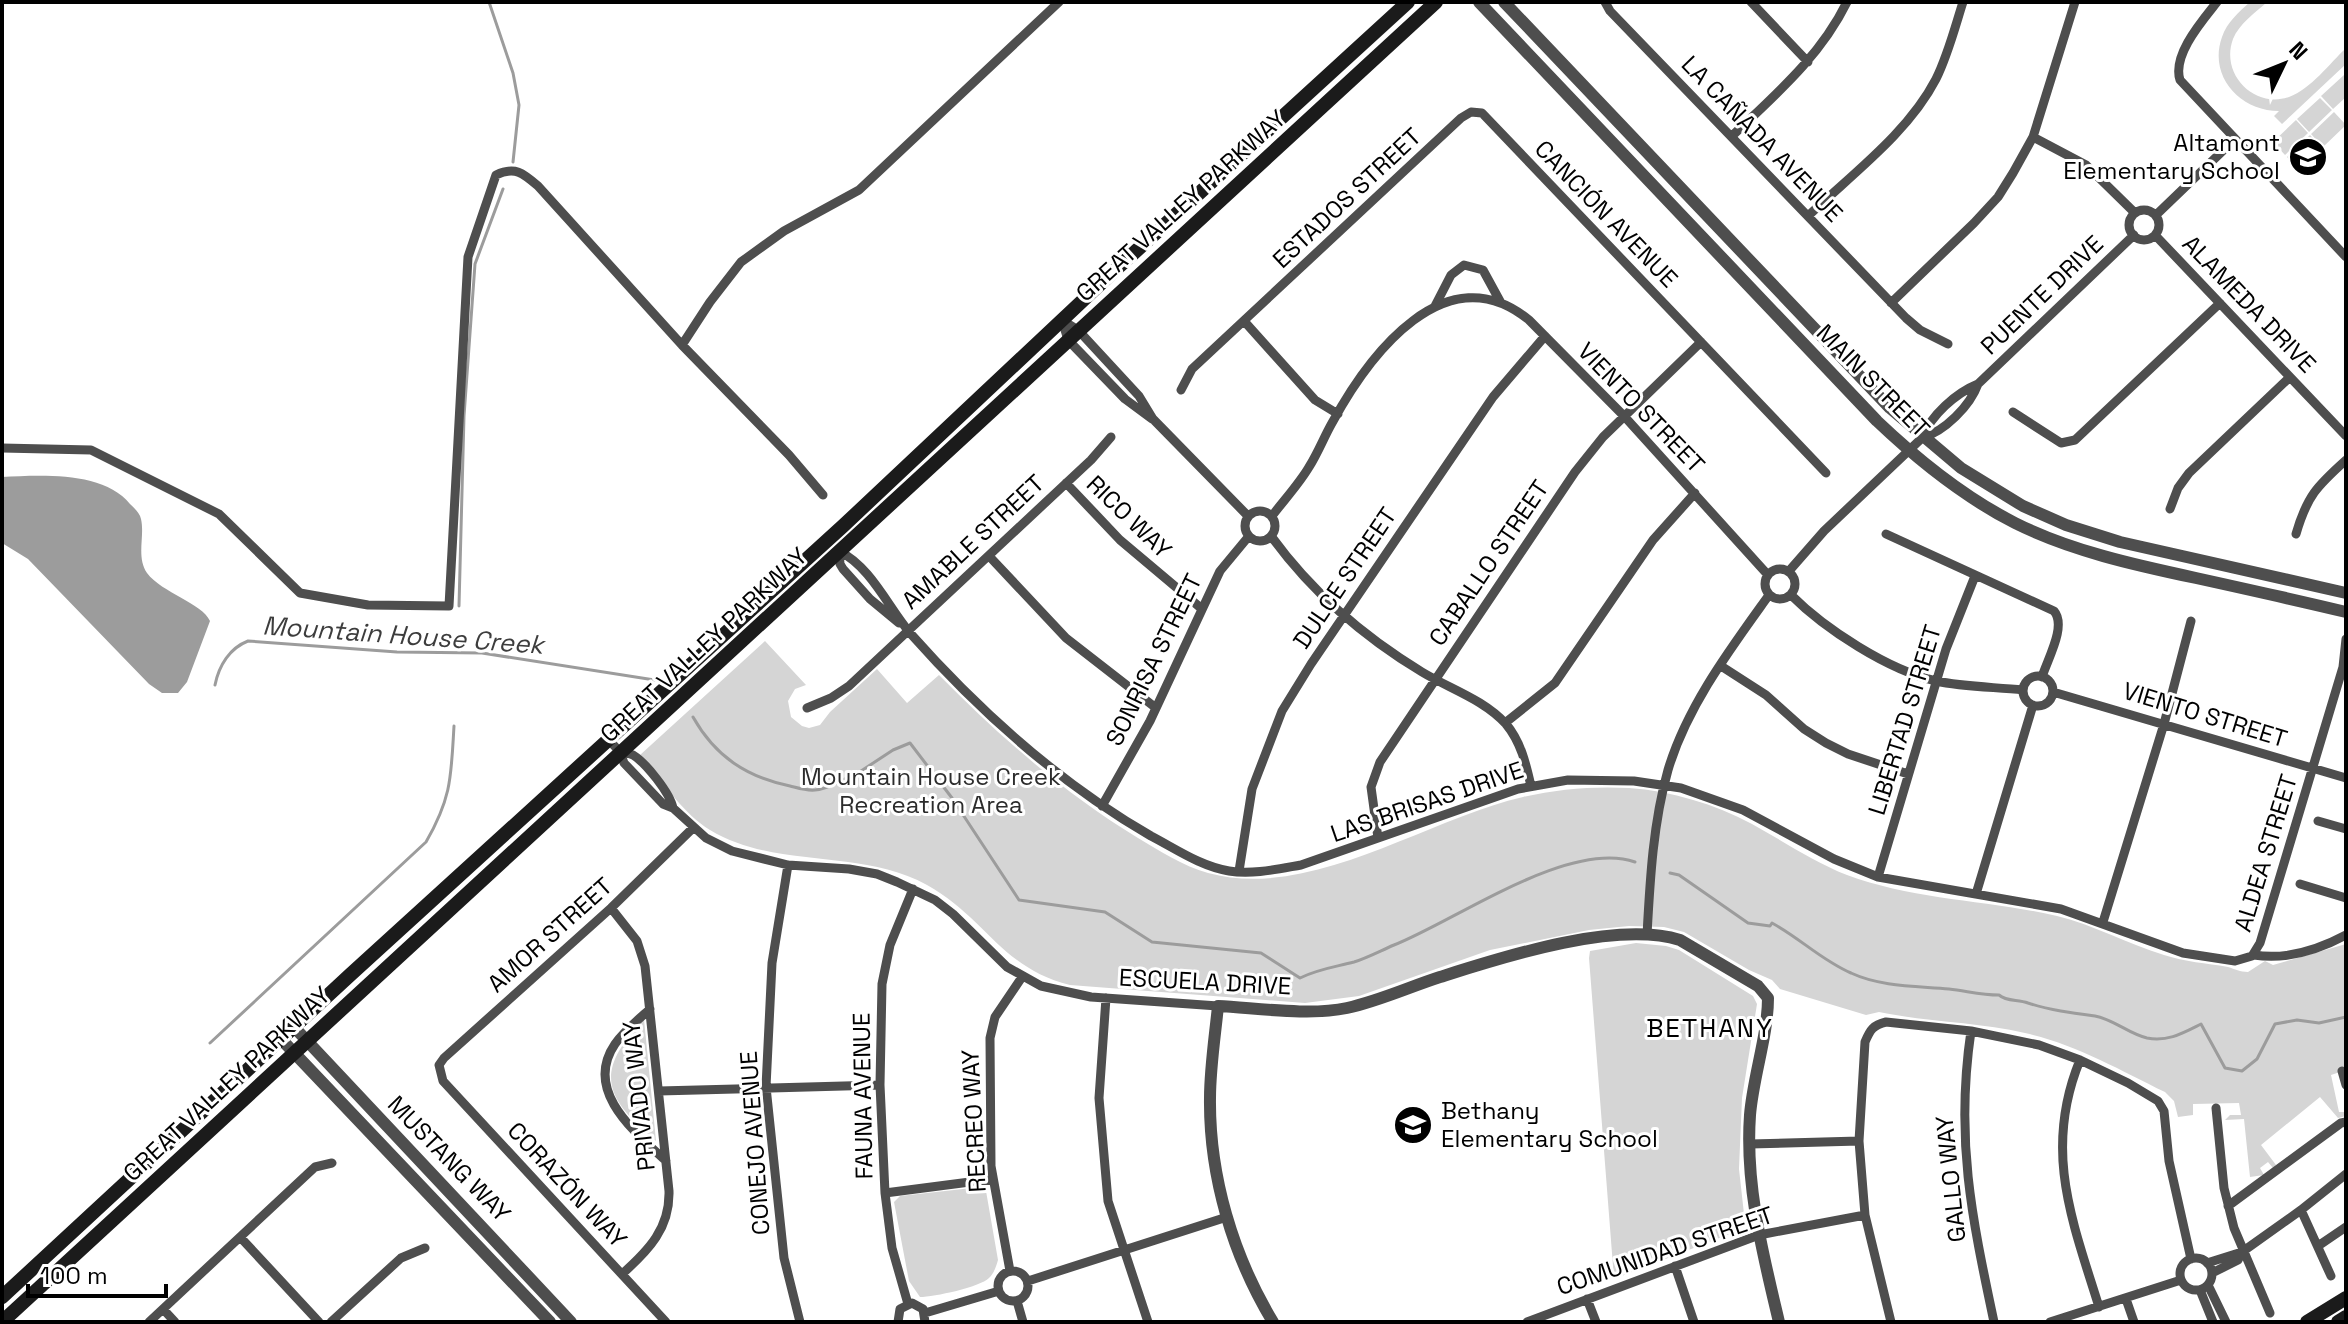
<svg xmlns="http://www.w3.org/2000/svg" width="2348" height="1324" viewBox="0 0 2348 1324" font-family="'Space Grotesk',sans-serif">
<rect width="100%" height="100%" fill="#fff"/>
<path fill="#d5d5d5" d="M2250 2H2267C2255 13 2239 24 2233 39 2220 74 2254 109 2289 97 2311 89 2330 63 2346 48V64L2282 124 2274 116 2279 111C2240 111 2208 76 2222 37 2227 22 2239 12 2250 2Z
M2344 75 2346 97 2333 109 2321 96Z
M2320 98 2332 110 2309 132 2297 119Z
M2334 112 2346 125 2323 147 2311 134Z
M2296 120 2308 133 2285 155 2273 142Z
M2310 135 2322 148 2300 170 2287 157Z
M765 641 806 685 795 689 788 701 791 717 802 726 809 728 820 725 830 712 877 669 907 703 939 675C1000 737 1064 793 1138 838 1160 851 1183 866 1208 873 1310 901 1424 820 1523 797 1557 789 1594 786 1629 788 1672 791 1714 804 1752 824 1783 841 1814 862 1847 875 1914 900 1988 900 2057 916 2094 925 2128 944 2164 955 2185 962 2206 963 2228 967 2235 969 2240 972 2248 972L2265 961 2273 965 2346 944V1070L2331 1075 2339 1112H2346V1116L2338 1118 2320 1097 2261 1145 2276 1165 2273 1168 2268 1162 2260 1168 2264 1175 2250 1177 2244 1119 2225 1120 2230 1115H2241L2239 1103 2193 1104V1115L2178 1117 2174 1101 2165 1092C2120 1070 2075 1044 2025 1033 1977 1022 1927 1022 1879 1012L1866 1015 1780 989 1772 980 1749 970 1684 932 1664 927 1629 926 1589 930 1490 950 1359 996 1305 1003 1070 985C1001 968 985 917 927 885 860 848 777 870 710 830 682 813 661 779 640 755Z
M1636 943 1666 946 1679 950 1753 996 1757 1004 1742 1098 1739 1169 1745 1223 1740 1230 1614 1279 1589 958 1590 951Z
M644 1019 656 1141C602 1096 595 1071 644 1019Z
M981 1187 986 1191 998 1260C996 1267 994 1273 989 1278 980 1287 934 1297 920 1297L909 1281 894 1202 900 1196Z"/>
<path fill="#9c9c9c" d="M2 477C41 475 104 471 130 504 134 508 140 513 141 519 145 536 136 557 147 573 162 593 202 603 210 621L187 682 178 693H162L149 684 28 559 2 543Z"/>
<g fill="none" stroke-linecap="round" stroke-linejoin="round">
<path stroke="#9c9c9c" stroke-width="3" d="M489 2 513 73 519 105 513 162
M459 606 464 416 475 264 503 189
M215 685C219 665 230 648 248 641L397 652 482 653 661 681
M693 717C715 756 746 777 790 786 798 788 807 791 815 790 830 789 846 777 858 773L893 750 910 743 952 798 1019 900 1105 912 1152 942 1261 953 1300 978C1318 969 1335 967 1354 962 1367 958 1380 951 1394 945 1455 921 1569 839 1635 862
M1670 873 1679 875 1748 923 1770 926 1772 923C1800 938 1821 960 1851 973 1881 987 1917 986 1949 989 1967 991 1981 995 1999 995 2007 1002 2018 999 2028 1003 2049 1010 2072 1013 2095 1016 2113 1019 2129 1034 2147 1038 2168 1042 2183 1033 2201 1024L2225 1068 2242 1071 2257 1059 2275 1024 2297 1020 2319 1023 2346 1017
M210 1043 426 842C452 797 451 776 454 726"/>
<path stroke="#4e4e4e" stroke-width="9" d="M1605 2 1610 11 1906 318 1920 330 1948 344
M1751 2 1808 62
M2217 2C2202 21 2172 55 2180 80L2346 257
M1732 136C1775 95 1820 57 1847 2
M2033 137 2086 165 2135 213
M2129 225a15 15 0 1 1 30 0a15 15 0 1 1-30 0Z
M2156 215 2234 140
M1808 216C1852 174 1908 133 1936 79 1948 55 1955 27 1963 2
M2155 235 2346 436
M1891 303 1974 223 1998 197 2013 173 2033 137 2075 2
M1435 306 1451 275 1464 265 1483 270 1501 303
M1062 320 1078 330 1139 396 1153 419 1248 516
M1062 320 1068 340 1125 399 1152 419
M1244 321 1315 400 1338 414
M682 345 710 302 741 262 784 231 859 190 1059 2
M1181 390 1192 369 1461 118 1471 112 1482 113 1826 473
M2013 412 2061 443 2075 440 2220 303
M1922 438C1945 431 1970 406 1978 384
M2 448 91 450 219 514 300 593 368 605 449 606 468 257 496 175C515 166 523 173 538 186L682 345 789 455 823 495
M1066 483 1120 540 1202 609
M2170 509 2178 488 2189 473 2290 377
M1245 526a15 15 0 1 1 30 0a15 15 0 1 1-30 0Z
M1272 516C1284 500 1299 484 1309 467 1318 453 1324 437 1332 423 1369 355 1446 252 1529 320L1624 416 1768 575
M1886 534 2054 611C2067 626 2047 660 2042 677
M2296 534C2307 496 2317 486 2346 460
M1271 536C1311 591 1364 637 1422 672 1450 689 1483 699 1506 724 1521 742 1526 764 1531 786
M839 551C871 567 888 607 910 633 981 713 1059 783 1151 836 1176 849 1200 866 1229 871 1252 875 1278 869 1301 865L1518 789 1568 780 1634 781 1681 788 1743 810 1834 859 1878 877 2061 909 2183 953 2235 961 2252 956 2260 943 2343 667 2346 639
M839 551 840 564 843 569 870 599 899 623
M989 556 1066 638 1156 708
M1765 584a15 15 0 1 1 30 0a15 15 0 1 1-30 0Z
M1789 571 1824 531 1922 438C1931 415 1956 393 1978 384L2134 235
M1791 595C1825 629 1888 670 1936 681 1963 687 1995 687 2023 690
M1721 666 1766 695 1804 729 1826 743 1848 754 1908 774
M2023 691a15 15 0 1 1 30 0a15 15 0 1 1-30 0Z
M2053 692 2346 778
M807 708 831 698 849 686 1091 460 1111 437
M1505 723 1555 683 1653 540 1695 493
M608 739 620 752 624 763 663 804 673 808 706 838 732 851 788 865 849 869 877 874 897 882 935 900 953 914 1007 967 1041 986 1091 997 1218 1006
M620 752C624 753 629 753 633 755 646 763 670 793 673 808
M1102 806 1150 721 1220 571 1249 536
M2318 821 2346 829
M1378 838 1371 787 1380 762 1575 472 1603 437 1701 342
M788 865 772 963 766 1087 784 1258 800 1322
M1239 871 1252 789 1282 711 1311 664 1493 397 1545 336
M1878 877 1946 649 1975 576
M2300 884 2346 898
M1976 894 2033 705
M611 908 637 941 645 966 669 1191C670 1228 649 1250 622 1274
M2103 922 2164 724 2191 621
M1647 935C1650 880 1653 823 1668 770 1687 706 1731 648 1769 595
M2254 955C2285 960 2318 950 2346 935
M1106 998 1099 1098 1108 1201 1148 1322
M650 1009C638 1020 624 1031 615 1044 583 1091 635 1132 666 1161
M1971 1031C1955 1139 1972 1218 1994 1322
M2080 1060C2043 1150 2072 1220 2099 1307
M2342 1071 2346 1085
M659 1091 880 1085
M2216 1108 2224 1188 2234 1228 2270 1313
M1750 1144 1859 1141
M885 1193 993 1179
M2228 1206 2341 1123 2346 1122
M2301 1210 2331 1276
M240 1237 319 1322
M2318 1246 2346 1227
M2180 1274a16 16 0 1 1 32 0a16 16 0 1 1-32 0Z
M2207 1263 2242 1252
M1675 1266 1694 1322
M998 1286a15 15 0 1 1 30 0a15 15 0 1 1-30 0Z
M1010 1271 991 1166 990 1038 995 1017 1022 977
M2212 1273 2238 1260 2242 1252 2301 1210 2346 1174
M1028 1281 1227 1217
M2208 1285 2226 1322
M2200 1290 2213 1322
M1587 1299 1596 1322
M2126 1299 2134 1322
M1017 1301 1023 1322
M908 1304 892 1248 885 1193 880 1085 882 984 890 945 913 889
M163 1309 175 1322
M925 1313 999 1291
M149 1322 315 1167 332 1163
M331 1322 401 1258 425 1248
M666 1322 443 1081 439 1065 444 1058 611 908 693 828
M898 1322 900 1309 912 1303 923 1309 925 1322
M1527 1322 1759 1235 1865 1215
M1891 1322 1865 1215 1859 1141 1865 1042C1870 1030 1873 1025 1886 1022L1971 1031 2039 1045 2080 1060 2128 1083 2158 1101 2164 1111 2169 1161 2191 1259
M2050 1322 2181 1280"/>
<path stroke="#4e4e4e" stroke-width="12" d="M1479 2 1877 421C1918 460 1964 497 2015 523 2071 551 2135 565 2196 578 2246 589 2296 600 2346 612
M1504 2 1890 408 1961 468 2023 506 2066 525 2120 542 2346 593
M294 1027 571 1322
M281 1039 550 1322
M1273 1322C1233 1256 1209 1176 1210 1098 1210 1068 1215 1036 1218 1006 1257 1008 1309 1016 1347 1008 1379 1001 1409 987 1440 977 1503 957 1616 920 1680 940L1758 986 1768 998C1768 1035 1753 1077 1750 1115 1745 1186 1763 1254 1779 1322"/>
<path stroke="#1b1b1b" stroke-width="14" d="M2 1297 350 975 843 526 1112 273 1408 2
M2 1322 1436 2
M2307 1322 2346 1298
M2338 1322 2346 1317"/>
</g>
<defs>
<g id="school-disc" transform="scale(2)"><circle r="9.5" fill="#000" stroke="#fff"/><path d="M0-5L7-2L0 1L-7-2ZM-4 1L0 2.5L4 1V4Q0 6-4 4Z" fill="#fff"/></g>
</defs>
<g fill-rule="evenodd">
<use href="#school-disc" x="2308" y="157"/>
<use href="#school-disc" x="1413" y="1125"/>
</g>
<g text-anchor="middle" stroke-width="6" stroke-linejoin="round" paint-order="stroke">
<g font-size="24" fill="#000" stroke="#fff">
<text transform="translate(1762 139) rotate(46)" y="8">LA CAÑADA AVENUE</text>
<text transform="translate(1347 198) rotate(-43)" y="8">ESTADOS STREET</text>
<text transform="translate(1181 206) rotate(-42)" y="8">GREAT VALLEY PARKWAY</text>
<text transform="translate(1606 214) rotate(46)" y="8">CANCIÓN AVENUE</text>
<text transform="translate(2042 295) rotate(-44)" y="8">PUENTE DRIVE</text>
<text transform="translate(2249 304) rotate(46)" y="8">ALAMEDA DRIVE</text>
<text transform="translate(1873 381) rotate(45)" y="8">MAIN STREET</text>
<text transform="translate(1641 408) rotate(46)" y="8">VIENTO STREET</text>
<text transform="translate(1129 517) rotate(44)" y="8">RICO WAY</text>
<text transform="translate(973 542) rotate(-43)" y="8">AMABLE STREET</text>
<text transform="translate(1489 563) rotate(-56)" y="8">CABALLO STREET</text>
<text transform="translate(1345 578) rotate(-56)" y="8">DULCE STREET</text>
<text transform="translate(704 645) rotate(-43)" y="8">GREAT VALLEY PARKWAY</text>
<text transform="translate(1154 660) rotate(-64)" y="8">SONRISA STREET</text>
<text transform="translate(2205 715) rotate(17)" y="8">VIENTO STREET</text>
<text transform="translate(1905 720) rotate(-73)" y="8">LIBERTAD STREET</text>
<text transform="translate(1427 802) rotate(-19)" y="8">LAS BRISAS DRIVE</text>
<text transform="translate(2266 853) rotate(-73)" y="8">ALDEA STREET</text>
<text transform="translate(550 935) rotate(-42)" y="8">AMOR STREET</text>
<text transform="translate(1205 982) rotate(3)" y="8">ESCUELA DRIVE</text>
<text transform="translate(227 1084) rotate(-43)" y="8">GREAT VALLEY PARKWAY</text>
<text transform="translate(639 1096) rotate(-96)" y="8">PRIVADO WAY</text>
<text transform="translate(863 1096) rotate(-91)" y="8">FAUNA AVENUE</text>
<text transform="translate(974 1121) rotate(-93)" y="8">RECREO WAY</text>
<text transform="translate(755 1143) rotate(-94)" y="8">CONEJO AVENUE</text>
<text transform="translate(449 1159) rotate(46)" y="8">MUSTANG WAY</text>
<text transform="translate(1951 1179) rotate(-96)" y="8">GALLO WAY</text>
<text transform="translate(567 1185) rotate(47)" y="8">CORAZÓN WAY</text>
<text transform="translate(1665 1251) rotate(-19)" y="8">COMUNIDAD STREET</text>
</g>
<g font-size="24" fill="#000" stroke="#fff" text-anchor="end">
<text x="2280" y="151">Altamont<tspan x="2280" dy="28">Elementary School</tspan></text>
<text x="1441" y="1119" text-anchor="start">Bethany<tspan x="1441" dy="28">Elementary School</tspan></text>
</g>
<g font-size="24" fill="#2c2c2c" stroke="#fff">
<text x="931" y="785">Mountain House Creek<tspan x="931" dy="28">Recreation Area</tspan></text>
</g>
<g font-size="26" font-style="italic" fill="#3d3d3d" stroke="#fff">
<text transform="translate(403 635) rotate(4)" y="9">Mountain House Creek</text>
</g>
<g font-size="26" letter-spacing="2" fill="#000" stroke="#fff">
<text x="1710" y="1037">BETHANY</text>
</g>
</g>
<rect width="2348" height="1324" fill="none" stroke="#000000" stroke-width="8"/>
<g transform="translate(2284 64) rotate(47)" stroke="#ffffff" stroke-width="6" paint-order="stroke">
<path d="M0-6L14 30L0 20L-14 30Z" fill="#000000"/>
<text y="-12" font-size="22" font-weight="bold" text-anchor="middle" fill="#000000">N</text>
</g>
<path d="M28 1284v12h138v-12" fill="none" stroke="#000000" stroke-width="4"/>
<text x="40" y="1284" font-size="24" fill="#000000" stroke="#ffffff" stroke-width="6" paint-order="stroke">100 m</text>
</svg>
